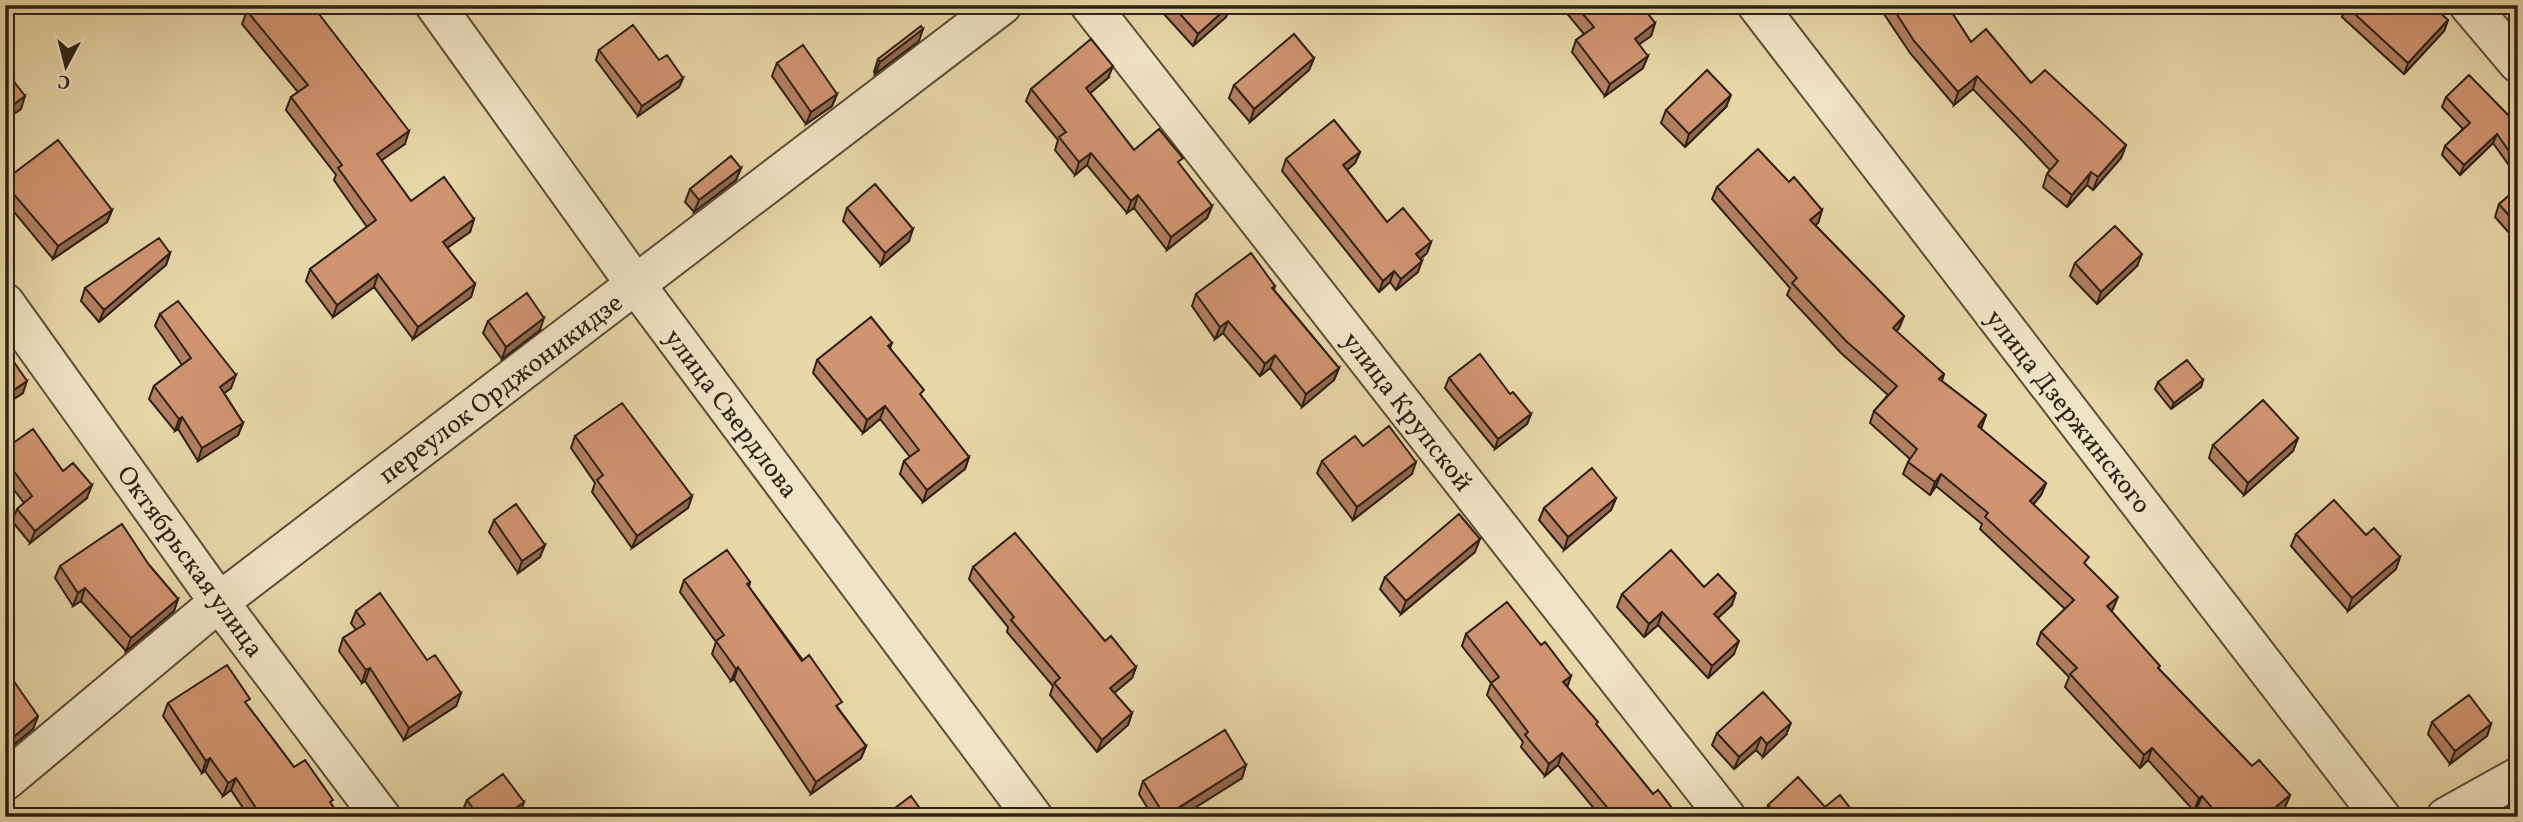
<svg xmlns="http://www.w3.org/2000/svg" width="2523" height="822" viewBox="0 0 2523 822" font-family="Vollkorn,serif">
<rect width="100%" height="100%" fill="#e7d6a6"/>
<filter id="stains"><feTurbulence type="fractalNoise" baseFrequency=".00286" numOctaves="4"/><feColorMatrix values="0 0 0 0 .2 0 0 0 0 .09 0 0 0 0 .02 0 0 0 .5 -.17"/></filter>
<radialGradient id="worn" r=".72"><stop offset=".6" stop-color="#630" stop-opacity="0"/><stop offset="1" stop-color="#630" stop-opacity=".3"/></radialGradient>
<g fill="none" stroke-linecap="round" stroke-linejoin="round">
<g stroke="#5c4e38" stroke-width="42">
<path id="minor" d="M435 5 636 285 1033 817
M1090 5 1726 817
M1757 5 2381 817
M2469 5 2518 63
M5 303 219 602 381 817
M5 781 219 602 1002 5
M2446 817 2518 777"/>
</g>
<use href="#minor" stroke="#efe4c5" stroke-width="38"/>
</g>
<path fill="#b37f60" stroke="#2d2114" stroke-width="2" d="M252 5H312L405 144 381 160 411 201 474 219 470 232 447 248 475 284 471 297 413 339 374 287 333 317 306 281 310 269 367 227 334 180 336 175 286 110 291 97 298 92 242 24 247 11 253 7Z
M1166 5H1230L1226 17 1193 46 1163 13Z
M1560 5H1641L1655 23 1651 36 1639 44 1643 68 1605 96 1572 52 1576 40 1584 34Z
M1887 5H1947L1971 42 2126 145 2121 158 2093 190 2087 185 2067 207 2043 187 2047 174 2050 170 1973 89 1954 105 1910 53 1884 14Z
M2346 6 2448 20 2444 31 2404 74 2342 17Z
M919 41 875 74 874 72 878 59Z
M599 50 659 60 683 78 679 87 638 116 596 60Z
M1314 58 1309 70 1250 122 1229 98 1234 85Z
M777 63 837 94 832 106 806 124 772 76Z
M1108 78 1090 93 1134 150 1180 165 1212 206 1207 218 1167 250 1134 208 1127 213 1087 165 1075 175 1055 150 1058 140 1026 101 1031 89Z
M2446 97 2518 125V178L2493 143 2460 175 2442 155 2445 146 2463 129 2442 107Z
M1726 107 1685 147 1661 123 1666 110Z
M1360 152 1355 163 1347 170 1387 222 1431 242 1427 253 1420 259 1418 272 1396 290 1390 282 1379 292 1282 171 1286 159Z
M741 168 736 180 694 212 685 202 690 189Z
M5 180 112 210 107 222 53 259 5 201Z
M1789 182 1822 210 1818 223 1815 225 1904 316 1899 328 1896 332 1944 374 1942 381 1986 415 1981 429 2046 483 2041 495 2033 505 2086 565 2113 609 2111 611 2159 669 2252 766 2290 795 2285 807 2274 817H2204L2197 808 2194 811 2148 760 2140 768 2065 687 2069 677 2037 644 2041 632 2065 609 1980 529 1982 524 1936 486 1930 495 1903 474 1908 462 1910 459 1870 423 1874 411 1888 395 1841 353 1787 295 1790 288 1712 199 1717 187Z
M2518 188V243L2495 217 2499 204Z
M847 208 909 241 881 265 843 221Z
M170 253 166 265 99 322 81 301 85 288Z
M2075 263 2137 266 2097 304 2070 276Z
M1275 286 1274 290 1339 368 1334 380 1302 407 1270 368 1260 376 1223 333 1215 339 1192 306 1196 294Z
M160 314 231 388 224 393 243 423 238 435 198 461 178 429 175 431 149 399 154 386 182 365 155 326Z
M488 321 540 330 502 359 483 333Z
M892 343 890 348 922 397 969 457 965 469 923 502 900 474 904 461 910 457 880 419 863 433 813 373 817 360Z
M1449 378 1510 394 1531 414 1527 424 1495 449 1445 388Z
M2203 380 2201 387 2171 409 2155 389 2158 382Z
M575 436 692 496 688 508 632 548 592 492 595 483 571 448Z
M2298 438 2293 451 2244 495 2209 458 2213 445Z
M1363 446 1412 474 1353 520 1317 473 1322 461Z
M5 449 63 471 87 498 30 543 12 521 17 509 24 503 5 478Z
M1616 498 1611 510 1564 550 1539 520 1544 508Z
M494 520 540 557 518 573 489 532Z
M2296 534 2366 535 2400 557 2396 569 2348 611 2291 546Z
M1475 552 1401 614 1380 589 1385 577Z
M149 565 178 599 174 611 126 651 81 601 73 606 55 578 60 566Z
M973 567 1105 641 1136 667 1132 678 1114 693 1132 713 1128 725 1097 752 1050 695 1053 686 1007 632 1008 627 969 579Z
M684 580 750 582 749 587 866 746 861 758 811 794 734 679 731 681 712 654 716 642 680 592Z
M1704 587 1732 605 1718 618 1734 654 1708 678 1658 625 1644 637 1617 607 1622 594Z
M356 611 427 660 461 693 456 706 404 740 365 681 362 683 339 651 343 638 356 630 351 623Z
M1466 634 1567 687 1597 726 1653 794 1679 817H1601L1558 765 1545 776 1521 747 1523 742 1487 695 1491 683 1462 646Z
M5 690 38 716 33 729 5 752Z
M168 703 247 705 294 767 331 804 340 817H249L231 790 223 796 205 771 202 773 163 716Z
M2432 722 2491 724 2487 736 2450 764 2428 734Z
M1717 733 1786 735 1763 757 1756 750 1734 769 1712 745Z
M1246 765 1242 778 1180 817H1153L1139 794 1143 781Z
M467 800 520 815 517 817H466L462 812Z
M1768 805 1825 807 1857 817H1765Z"/>
<path fill="#92684e" stroke="#2d2114" stroke-width="2" d="M1230 5 1226 17 1193 46 1198 34Z
M2448 20 2444 31 2404 74 2408 63Z
M1655 23 1651 36 1630 51 1635 39Z
M923 29 919 41 875 74 880 62Z
M1648 56 1643 68 1605 96 1610 84Z
M1314 58 1309 70 1250 122 1254 109Z
M1113 66 1108 78 1081 101 1086 88Z
M1977 76 1973 89 1954 105 1958 92Z
M683 78 679 87 638 116 642 106Z
M837 94 832 106 806 124 811 112Z
M1731 95 1726 107 1685 147 1689 134Z
M25 96 21 109 5 120V111Z
M409 131 405 144 372 167 377 154Z
M2497 134 2493 143 2460 175 2464 165Z
M2126 145 2121 158 2093 190 2098 177Z
M1360 152 1355 163 1339 177 1343 165Z
M1091 153 1087 165 1075 175 1079 162Z
M741 168 736 180 694 212 699 200Z
M2091 172 2087 185 2067 207 2072 195Z
M1138 195 1134 208 1127 213 1131 201Z
M1212 206 1207 218 1167 250 1171 237Z
M112 210 107 222 53 259 58 246Z
M1822 210 1818 223 1806 232 1810 220Z
M474 219 470 232 438 254 443 242Z
M913 229 909 241 881 265 885 253Z
M1431 242 1427 253 1412 266 1416 254Z
M170 253 166 265 99 322 104 310Z
M2142 254 2137 266 2097 304 2101 292Z
M1422 261 1418 272 1396 290 1401 279Z
M1394 271 1390 282 1379 292 1383 281Z
M378 274 374 287 333 317 337 305Z
M475 284 471 297 413 339 418 327Z
M1904 316 1899 328 1888 341 1893 328Z
M544 318 540 330 502 359 506 347Z
M1228 321 1223 333 1215 339 1220 327Z
M1275 355 1270 368 1260 376 1265 364Z
M1339 368 1334 380 1302 407 1306 394Z
M236 375 231 388 215 400 220 387Z
M2203 380 2201 387 2171 409 2174 403Z
M27 381 23 393 5 405V396Z
M885 406 880 419 863 433 867 420Z
M1531 414 1527 424 1495 449 1498 439Z
M1986 415 1981 428 1973 439 1978 426Z
M182 417 178 429 175 431 179 419Z
M243 423 238 435 198 461 202 448Z
M2298 438 2293 451 2244 495 2248 483Z
M969 457 965 469 923 502 927 490Z
M1416 462 1412 474 1353 520 1357 507Z
M1941 474 1936 486 1930 495 1935 482Z
M2046 483 2041 495 2025 514 2030 501Z
M92 485 87 498 30 543 35 531Z
M692 496 688 508 632 548 637 536Z
M1616 498 1611 510 1564 550 1568 537Z
M1480 539 1475 552 1401 614 1406 601Z
M545 545 540 557 518 573 522 561Z
M2400 557 2396 569 2348 611 2352 598Z
M85 588 81 601 73 606 78 593Z
M1736 593 1732 605 1709 626 1714 614Z
M2118 597 2113 609 2103 619 2107 606Z
M178 599 174 611 126 651 131 638Z
M1662 612 1658 625 1644 637 1649 624Z
M1739 641 1734 654 1708 678 1712 666Z
M738 667 734 679 731 681 736 669Z
M1136 667 1132 678 1106 700 1110 688Z
M370 668 365 681 362 683 366 670Z
M1571 676 1567 688 1563 682Z
M461 693 456 706 404 740 409 728Z
M1132 713 1128 725 1097 752 1102 740Z
M38 716 33 729 5 752 9 741Z
M1791 723 1786 735 1763 757 1767 744Z
M2491 724 2487 736 2450 764 2455 751Z
M1761 737 1756 750 1734 769 1739 757Z
M866 746 861 758 811 794 816 782Z
M2152 748 2148 760 2140 768 2144 755Z
M1562 753 1558 765 1545 776 1549 764Z
M210 758 205 771 202 773 206 761Z
M1246 765 1242 778 1180 817H1165Z
M236 778 231 790 223 796 228 783Z
M2290 795 2285 807 2274 817H2264Z
M2202 796 2197 808 2194 811 2199 798Z
M524 802 520 815 517 817H504Z"/>
<path fill="#d09470" stroke="#2d2114" stroke-width="2" d="M254 5H312L409 131 377 154 411 201 444 177 474 219 443 242 475 284 418 327 378 274 337 305 310 269 376 220 338 168 342 165 291 97 308 85 247 11Z
M1172 5H1230L1198 34Z
M1575 5H1641L1655 23 1635 39 1648 56 1610 84 1576 40 1594 27Z
M1891 5H1947L1971 42 1986 29 2031 83 2045 70 2126 145 2098 177 2091 172 2072 195 2047 174 2058 161 1977 76 1958 92 1914 41Z
M2347 5H2432L2448 20 2408 63 2346 6Z
M633 25 659 60 667 55 683 78 642 106 599 50Z
M921 26 923 29 880 62 878 59Z
M1294 34 1314 58 1254 109 1234 85Z
M1091 39 1113 66 1086 88 1134 150 1159 129 1183 158 1178 162 1212 206 1171 237 1138 195 1131 201 1091 153 1079 162 1059 137 1066 132 1031 89Z
M803 45 837 94 811 112 777 63Z
M5 70 25 96 5 111Z
M1707 70 1731 95 1689 134 1666 110Z
M2469 75 2518 125V164L2497 134 2464 165 2445 146 2470 123 2446 97Z
M1334 120 1360 152 1343 165 1387 222 1403 208 1431 242 1416 254 1422 261 1401 279 1394 271 1383 281 1286 159Z
M58 140 112 210 58 246 5 184V180Z
M1758 149 1789 182 1794 177 1822 210 1810 220 1904 316 1893 328 1944 374 1939 379 1986 415 1978 426 2046 483 2030 501 2089 557 2084 563 2118 597 2107 606 2160 666 2158 668 2252 766 2259 760 2290 795 2264 817H2220L2202 796 2199 798 2152 748 2144 755 2070 674 2077 668 2041 632 2074 600 1985 517 1988 513 1941 474 1935 482 1908 462 1917 449 1874 411 1897 386 1846 341 1792 283 1797 278 1717 187Z
M731 156 741 168 699 200 690 189Z
M875 184 913 229 885 253 847 208Z
M2518 188V226L2499 204Z
M2115 226 2142 254 2101 292 2075 263Z
M159 238 170 253 104 310 85 288Z
M1251 253 1275 286 1272 288 1339 368 1306 394 1275 355 1265 364 1228 321 1220 327 1196 294Z
M527 293 544 318 506 347 488 321Z
M178 301 236 375 220 387 243 423 202 448 182 417 179 419 154 386 191 358 160 314Z
M871 317 892 343 888 346 924 390 920 394 969 457 927 490 904 461 919 450 885 406 867 420 817 360Z
M5 349 27 381 5 396Z
M1480 354 1510 394 1513 392 1531 414 1498 439 1449 378Z
M2187 360 2203 380 2174 403 2158 382Z
M2263 400 2298 438 2248 483 2213 445Z
M622 403 692 496 637 536 597 480 603 475 575 436Z
M1389 426 1416 462 1357 507 1322 461 1355 436 1363 446Z
M33 429 63 471 73 463 92 485 35 531 17 509 32 496 5 459V449Z
M1592 468 1616 498 1568 537 1544 508Z
M2334 500 2366 535 2374 528 2400 557 2352 598 2296 534Z
M516 504 545 545 522 561 494 520Z
M1459 514 1480 539 1406 601 1385 577Z
M122 524 149 565 178 599 131 638 85 588 78 593 60 566Z
M1015 533 1105 641 1111 636 1136 667 1110 688 1132 713 1102 740 1054 683 1060 678 1011 620 1014 617 973 567Z
M727 550 750 582 747 584 802 661 809 655 842 702 836 706 866 746 816 782 738 667 736 669 716 641 724 635 684 580Z
M1671 550 1704 587 1718 574 1736 593 1714 614 1739 641 1712 666 1662 612 1649 624 1622 594Z
M380 593 427 660 435 655 461 693 409 728 370 668 366 670 343 638 365 624 356 611Z
M1507 602 1541 645 1545 642 1571 676 1563 682 1598 722 1596 724 1653 794 1658 790 1679 817H1615L1562 753 1549 764 1525 735 1528 732 1491 683 1499 677 1466 634Z
M227 665 250 699 245 702 294 767 305 760 333 800 330 802 340 817H262L236 778 228 783 210 758 206 761 168 703Z
M15 683 38 716 9 741 5 736V690Z
M1763 692 1791 723 1767 744 1761 737 1739 757 1717 733Z
M2469 695 2491 724 2455 751 2432 722Z
M1225 730 1246 765 1165 816 1143 781Z
M503 774 524 802 504 817H479L467 800Z
M1798 777 1825 807 1840 795 1857 817H1778L1768 805Z
M911 796 926 817H883Z"/>
<g text-anchor="middle" stroke-width="6" stroke-linejoin="round" paint-order="stroke">
<g font-size="26" fill="#2d2114" stroke="#efe4c5">
<text transform="translate(500 388) rotate(-37)" y="9">переулок Орджоникидзе</text>
<text transform="translate(1408 411) rotate(52)" y="9">улица Крупской</text>
<text transform="translate(2069 411) rotate(52)" y="9">улица Дзержинского</text>
<text transform="translate(732 413) rotate(53)" y="9">улица Свердлова</text>
<text transform="translate(191 561) rotate(54)" y="9">Октябрьская улица</text>
</g>
</g>
<rect width="2523" height="822" fill="none" stroke="#e7d6a6" stroke-width="28"/>
<rect x="7" y="7" width="2509" height="808" fill="none" stroke="#2d2114" stroke-width="3.5"/>
<rect x="14" y="14" width="2495" height="794" fill="none" stroke="#2d2114" stroke-width="2"/>
<g transform="translate(66 66) rotate(187)" stroke="#efe4c5" stroke-width="5" paint-order="stroke">
<path d="M0-5L12 26L0 18L-12 26Z" fill="#2d2114"/>
<text y="-10" font-size="19" font-weight="bold" text-anchor="middle" fill="#2d2114">С</text>
</g>
<rect width="100%" height="100%" filter="url(#stains)"/>
<rect width="100%" height="100%" fill="url(#worn)"/>
</svg>
